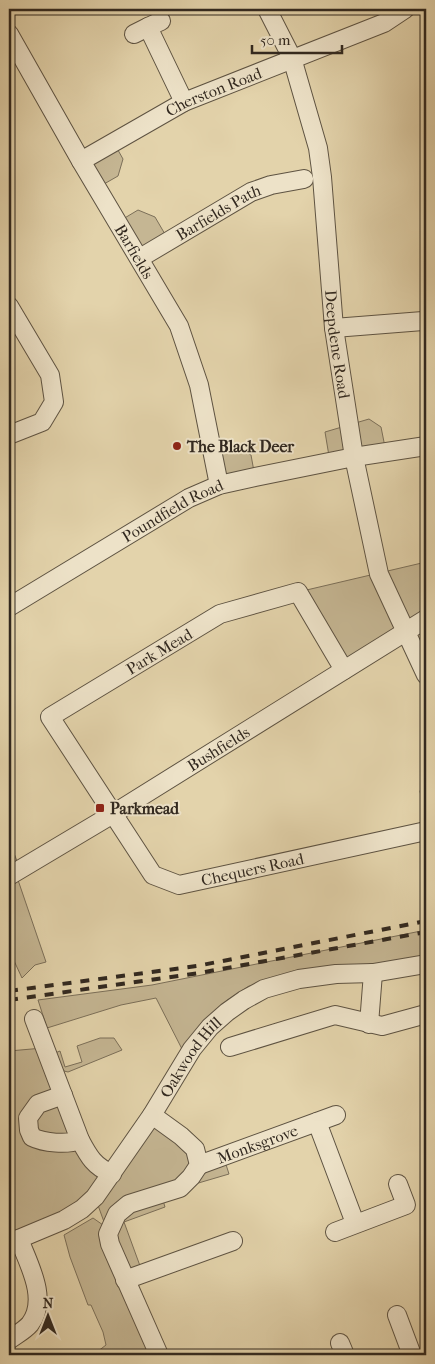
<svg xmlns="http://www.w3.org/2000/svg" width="435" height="1364" viewBox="0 0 435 1364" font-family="'IM FELL French Canon',serif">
<rect width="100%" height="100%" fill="#e3d3ab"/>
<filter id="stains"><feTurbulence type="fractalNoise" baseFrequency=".004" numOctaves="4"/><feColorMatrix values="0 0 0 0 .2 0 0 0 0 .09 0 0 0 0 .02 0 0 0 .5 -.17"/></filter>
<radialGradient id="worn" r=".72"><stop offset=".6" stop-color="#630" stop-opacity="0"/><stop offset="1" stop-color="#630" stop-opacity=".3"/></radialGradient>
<path fill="#c5b693" stroke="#7b6f59" d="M114 143 123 159 118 176 97 188 81 161Z
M138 210 155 217 169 241 140 258 118 222Z
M369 419 381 427 386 452 330 462 325 432Z
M234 445 251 455 255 477 219 485 211 450Z
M426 562V619L344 670 298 592Z
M426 782V824L420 791Z
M9 840 20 869 9 876Z
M18 880 46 962 35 965 22 978 9 950V886Z
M426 930V964L264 989 249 986 226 1001 206 1020 183 1051 156 998 121 1005 47 1028 38 1000 152 985Z
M100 1038H114L122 1050 68 1072 64 1071 58 1062 55 1053 60 1051 65 1067 82 1062 77 1046Z
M43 1048 60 1094 37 1102 27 1131 68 1144 102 1172 81 1208 9 1241V1051Z
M63 1095 80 1140H38L33 1110Z
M152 1115 199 1164 223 1155 229 1174 161 1194 165 1207 124 1222 143 1274 125 1280 95 1197Z
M93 1218 103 1225 157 1355H93L106 1345 103 1332 91 1305H88L70 1257 64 1235Z"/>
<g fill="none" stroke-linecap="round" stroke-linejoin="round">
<g stroke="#5e5342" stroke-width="20">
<g id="minor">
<path id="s1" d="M267 9 292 58 318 148 322 177 334 328 354 457 379 574 426 675"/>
<path d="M161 21 148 27 184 102"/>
<path id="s2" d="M9 34 81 161 179 326 199 385 219 485"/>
<path d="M134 34 148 27"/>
<path id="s3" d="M81 161 184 102 384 23 405 9"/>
<path id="s4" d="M140 258 251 192 271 185 304 179"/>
<path d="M9 306 50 375 54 402 42 422 9 435"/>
<path d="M334 328 423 321 426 319"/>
<path id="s5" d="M9 607 189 498 219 485 255 477 354 457 426 446"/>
<path id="s6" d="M344 670 298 592 220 614 50 717 153 875 179 885 426 831"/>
<path id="s7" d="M9 876 113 814 426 619"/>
<path d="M34 1019 80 1140C89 1157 94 1166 112 1174"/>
<path d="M369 1024 373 973"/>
<path d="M230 1047 335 1015 382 1026 426 1014"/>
<path d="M63 1095 38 1104 28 1118 29 1130 32 1137C44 1143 67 1145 80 1140"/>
<path d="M152 1115 181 1136 195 1149 199 1165 191 1177 180 1188 129 1204 117 1214 108 1234 110 1244 159 1355"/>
<path d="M317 1122 355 1223"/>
<path id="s8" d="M199 1165 336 1115"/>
<path d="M335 1232 406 1205 398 1184"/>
<path id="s9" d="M9 1243 64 1220 82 1209 95 1197 152 1115 192 1049 210 1027 227 1012 244 1000 264 989 299 979 336 974 373 973 426 964"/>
<path d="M125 1280 233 1241"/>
<path d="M397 1315 412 1355"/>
<path d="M9 1340C16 1335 25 1330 30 1324 49 1299 28 1263 19 1239"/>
<path d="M340 1343 345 1355"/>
</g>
</g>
<use href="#minor" stroke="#ede2c8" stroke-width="18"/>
<path stroke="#31281f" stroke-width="4" stroke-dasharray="9 9" stroke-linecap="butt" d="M9 991 197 966 426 921
M9 1000 199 973 426 932"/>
</g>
<g fill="#8f2418" stroke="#ede2c8" stroke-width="2">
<circle cx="177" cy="446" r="5"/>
<rect x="95" y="803" width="10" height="10" rx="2.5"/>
</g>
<g text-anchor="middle" stroke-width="4" stroke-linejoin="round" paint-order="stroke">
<g font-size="16" fill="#31281f" stroke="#ede2c8">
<text dy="6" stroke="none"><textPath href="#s3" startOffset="150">Cherston Road</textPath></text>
<text dy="6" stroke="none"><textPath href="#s4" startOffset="91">Barfields Path</textPath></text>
<text dy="6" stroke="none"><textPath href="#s2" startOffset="251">Barfields</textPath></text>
<text dy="6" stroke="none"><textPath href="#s1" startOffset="346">Deepdene Road</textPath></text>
<text dy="6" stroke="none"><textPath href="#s5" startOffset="190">Poundfield Road</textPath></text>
<text transform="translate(159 651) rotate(-31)" y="6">Park Mead</text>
<text dy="6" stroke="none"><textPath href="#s7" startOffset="245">Bushfields</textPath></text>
<text dy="6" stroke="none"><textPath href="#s6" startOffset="662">Chequers Road</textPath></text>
<text dy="6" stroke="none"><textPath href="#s9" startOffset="268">Oakwood Hill</textPath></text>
<text dy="6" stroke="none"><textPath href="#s8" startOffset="62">Monksgrove</textPath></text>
</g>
<g font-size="16" font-weight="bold" fill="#31281f" stroke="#ede2c8" text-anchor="start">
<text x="187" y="452">The Black Deer</text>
<text x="110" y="814">Parkmead</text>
</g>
</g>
<rect width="435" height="1364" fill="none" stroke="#e3d3ab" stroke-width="30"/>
<rect x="10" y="10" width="415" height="1344" fill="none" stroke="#31281f" stroke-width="2.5"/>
<rect x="15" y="15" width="405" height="1334" fill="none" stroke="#31281f"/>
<g transform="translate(48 1316)" stroke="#ede2c8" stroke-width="4" paint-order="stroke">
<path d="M0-4L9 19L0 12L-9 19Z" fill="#31281f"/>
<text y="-8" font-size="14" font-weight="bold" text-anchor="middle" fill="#31281f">N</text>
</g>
<path d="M252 45v8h90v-8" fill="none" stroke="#31281f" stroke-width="2.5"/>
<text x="260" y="45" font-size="15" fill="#31281f" stroke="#ede2c8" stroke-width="4" paint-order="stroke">50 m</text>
<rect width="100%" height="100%" filter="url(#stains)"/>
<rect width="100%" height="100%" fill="url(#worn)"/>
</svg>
